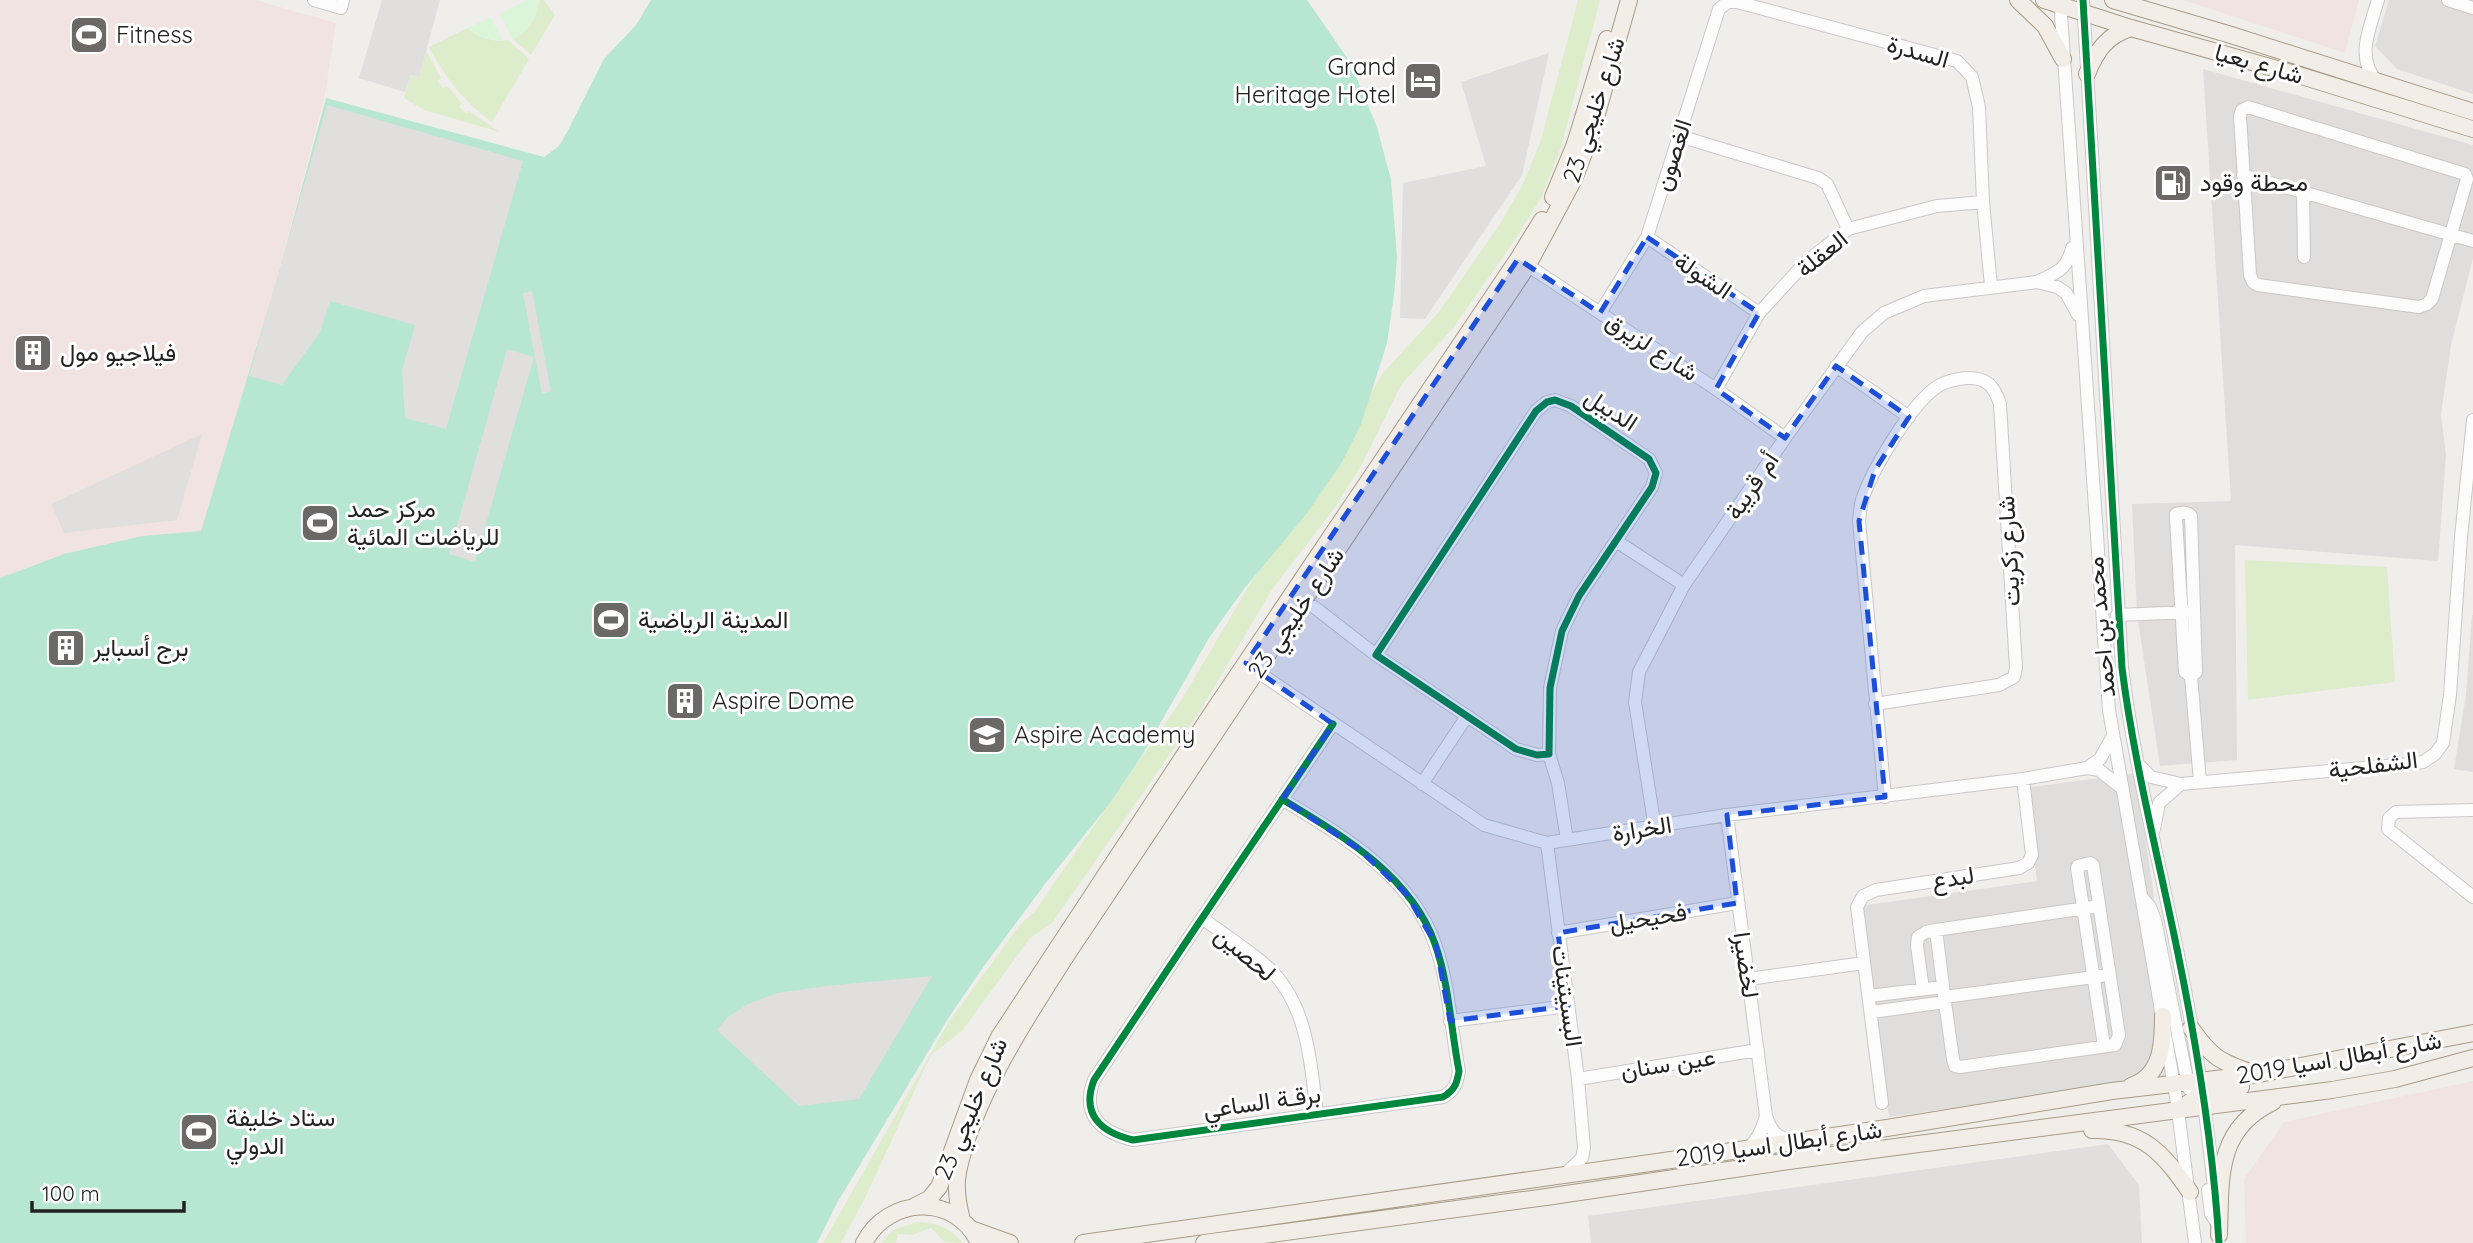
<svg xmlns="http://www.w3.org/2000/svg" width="2473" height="1243" viewBox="0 0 2473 1243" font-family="Quicksand,Vazirmatn,sans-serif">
<rect width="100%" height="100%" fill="#f0eeeb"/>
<path fill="#dfdedc" d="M2389 0H2473V94L2397 69 2375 46Z
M2203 69 2473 145V258L2451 345 2441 414 2446 455 2438 561 2235 545 2237 760 2160 766 2137 614 2132 504 2231 501Z
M2472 615H2473V772L2454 769 2466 695Z
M2136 773 2180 1076 1889 1117 1860 906 2037 881 2025 788Z"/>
<path fill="#f1e3e1" d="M0 0H255L336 23 325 95 278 276 201 532 142 536 64 554 0 578Z
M2183 0H2359L2345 53Z
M2473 1081V1243H2246L2244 1179 2284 1122Z"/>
<path fill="#ddeccb" d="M539 0H544L555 15 531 55 513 39C528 32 536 16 539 0Z
M1578 0H1600L1561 147 1542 196 1518 235 1454 327 1401 385 1362 464 1336 506 1271 591 1200 711 1052 923 1030 938 962 1031 931 1055 865 1198 841 1243H823L948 1023 1019 926 1035 911 1182 699 1253 579 1285 536 1383 373 1438 313 1500 224 1522 186 1541 140Z
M467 28C480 37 492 43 508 40L529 59 492 122C462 100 447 80 429 47Z
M426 51 441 78 437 81 443 88 447 86 462 103 459 107 466 113 469 111 500 132 424 110 404 98 411 75 419 77Z
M2245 560 2387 567 2395 682 2248 700Z
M918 1222C937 1222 950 1228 963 1243L944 1242 931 1228 912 1235 898 1234 896 1243H881L893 1230Z"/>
<path fill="#daf5da" d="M527 0H539C537 18 530 31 513 39L499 14Z
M491 17 503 41 479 37 467 28Z"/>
<path fill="#b7e6d2" d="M651 0H1307L1350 62 1377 127 1391 180 1397 257 1394 295 1387 343 1361 424 1342 462 1307 513 1244 589 1209 638 1141 757 1110 803 1045 884 984 966 949 1017 837 1203 817 1243H0V578L64 554 142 536 201 531 278 276 326 98 544 157 559 146 566 134 604 59 636 25Z"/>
<path fill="#e0dfde" d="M382 0H440L419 77 411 75 405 92 359 78Z
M1549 53 1522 175 1425 319 1400 318 1403 183 1486 166 1461 82Z
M327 105 523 161 446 429 405 418 402 371 415 325 330 301 320 332 282 385 249 376Z
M532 291 551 391 542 394 523 293Z
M507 349 534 357 475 562 449 554Z
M202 434 177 520 64 533 51 504Z
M932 976 859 1099 799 1106 717 1030 728 1017 748 1004 777 993 826 986Z
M2108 1144 2139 1185 2142 1243H1591L1588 1216Z"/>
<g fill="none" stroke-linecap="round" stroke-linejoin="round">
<g stroke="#c9c8c7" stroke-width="14">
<path id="minor" d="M314 0 341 8 343 0
M2060 0 2109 710 2177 1103 2195 1243
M2083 0 2122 668C2134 763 2158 856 2177 950 2194 1032 2207 1114 2215 1198
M2448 0 2473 8
M2377 82C2355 57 2370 28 2378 0
M2248 107 2465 174 2467 179 2432 299 2427 304 2419 307 2258 285 2253 282 2250 275 2240 116 2242 110Z
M1679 136 1818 178 1827 184 1848 229
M2243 175 2473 241
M2303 192 2304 257
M1647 237 1759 313
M1521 261 1716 389 1785 438
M2037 282C2056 273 2067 270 2072 248
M1600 313 1647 237 1719 9 1728 2H1737L1957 61 1972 77 1979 107 1983 202 1991 286
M1836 366 1909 417
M1716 389 1759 313 1806 262 1848 229 1937 206 1983 202
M1555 400 1571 406 1649 459 1656 473 1652 487 1579 596 1562 631 1550 688 1549 754 1537 755 1516 749 1376 655 1536 411 1547 402Z
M1616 541 1684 585
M1314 607 1376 655
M2117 615 2190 612
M1249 666 1484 825 1547 843 1727 815 2023 779 2087 768 2099 770 2122 788
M2191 676 2185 672 2176 518V514C2181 512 2188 512 2191 516L2196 672 2191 676 2200 782
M1875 704 1999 685 2014 677 2016 668 2000 404C1994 386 1987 377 1966 378 1957 379 1949 380 1940 385 1913 400 1872 470 1862 500 1860 507 1860 514 1859 521L1885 797
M1549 754 1558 783 1567 840
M2138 764 2151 777 2181 784 2409 764 2423 762 2435 754 2443 743 2450 695 2461 537 2473 420
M2087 768 2100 759 2113 736
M1422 784 1467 716
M1282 799C1341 835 1411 875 1435 944 1449 983 1451 1030 1459 1071 1457 1083 1455 1090 1443 1097L1133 1140C1100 1132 1081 1114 1094 1080 1173 961 1253 842 1333 724
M2473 810 2396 812 2389 818 2388 829 2473 897
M1727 815 1766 1116C1771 1131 1776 1137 1792 1141
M1655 828 1635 702 1639 672 1684 585 1785 438 1862 332 1884 313 1924 296 2037 282 2057 287 2066 293 2078 315
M2154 829 2159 803 2181 784
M1547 843 1578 1079 1584 1148 1582 1158 1565 1174
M2144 900 2150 907 2155 920 2189 1089
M1202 918C1222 933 1244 947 1263 963 1308 1000 1310 1061 1317 1114
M1558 933 1737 903
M1748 979 1864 963
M1923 989 1917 946 1918 937 1926 932 1936 930
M1869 996 1943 987
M1945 997 2101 976
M1945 1002 1936 930 2093 907
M1872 1012 1945 1002 1953 1059 1955 1066 1960 1067 2115 1045 2119 1035 2093 865 2090 863 2078 866 2077 868 2104 1046
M1450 1021 1568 1006
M1578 1079 1758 1050
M1882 1103 1857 907 1863 896 1876 890 2019 868 2028 863 2032 855 2023 779
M1748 1149C1758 1139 1762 1130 1766 1116
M2208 1190 2211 1214 2217 1223"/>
</g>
<g stroke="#a79c86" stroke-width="18">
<path id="major" d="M2018 0 2045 26 2063 59
M2044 0 2131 28 2295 74 2473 129
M2113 0 2231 35 2473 112
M2087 74C2096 51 2107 35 2131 28
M1553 197 1575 144 1607 39
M2191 1028C2211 1057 2220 1062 2253 1073
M2131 1086C2162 1076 2163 1044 2163 1016
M2179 1110 2202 1093 2241 1087
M2092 1130C2143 1129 2163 1153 2190 1192
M915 1206 929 1199 939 1187 978 1080 999 1037 1210 716 1518 259 1542 220
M962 1220C958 1205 955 1188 958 1172 973 1098 1027 1017 1068 953L1528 265 1574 179 1591 135 1629 0
M971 1229 1010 1243
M2219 1235C2221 1180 2215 1129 2273 1102
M864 1243C888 1196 956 1193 979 1243
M1083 1243 1678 1159 1887 1128 2112 1091 2259 1074 2473 1033
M1204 1243 1546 1197 1796 1160 2332 1090 2395 1079 2473 1058"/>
</g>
<use href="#minor" stroke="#fdfcfc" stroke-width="12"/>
<use href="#major" stroke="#f3ede7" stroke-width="16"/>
<g stroke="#fff" stroke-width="11">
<path id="cycleway" d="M2083 0 2122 668C2134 763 2158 856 2177 949 2197 1046 2213 1144 2219 1243
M1555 400 1571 406 1649 459 1656 473 1652 487 1579 596 1562 631 1550 688 1549 754 1537 755 1516 749 1376 655 1536 411 1547 402Z
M1282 799C1341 835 1411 875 1435 944 1449 983 1451 1030 1459 1071 1457 1083 1455 1090 1443 1097L1133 1140C1100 1132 1081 1114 1094 1080 1173 961 1253 842 1333 724"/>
</g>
<use href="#cycleway" stroke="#00873e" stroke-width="7"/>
</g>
<path fill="#1d4ed8" fill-opacity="0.2" stroke="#1d4ed8" stroke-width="5" stroke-dasharray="14 9" stroke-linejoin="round" d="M1647 237 1759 313 1716 389 1785 438 1836 366 1909 417 1875 470 1859 521 1885 797 1727 815 1737 903 1558 933 1568 1006 1450 1021 1436 945 1407 895 1360 850 1282 799 1333 724 1246 663 1518 259 1600 313Z"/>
<defs>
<g id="stadium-square" transform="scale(2.0125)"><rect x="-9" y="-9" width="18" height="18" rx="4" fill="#6a6968" stroke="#fff"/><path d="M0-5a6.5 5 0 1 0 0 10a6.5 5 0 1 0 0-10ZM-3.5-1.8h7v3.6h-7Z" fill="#fff"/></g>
<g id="hotel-square" transform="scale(2.0125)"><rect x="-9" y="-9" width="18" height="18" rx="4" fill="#6a6968" stroke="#fff"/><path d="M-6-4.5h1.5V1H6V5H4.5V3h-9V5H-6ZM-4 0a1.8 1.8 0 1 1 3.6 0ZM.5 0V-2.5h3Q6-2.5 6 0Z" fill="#fff"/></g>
<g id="fuel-square" transform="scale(2.0125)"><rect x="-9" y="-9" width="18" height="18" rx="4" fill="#6a6968" stroke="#fff"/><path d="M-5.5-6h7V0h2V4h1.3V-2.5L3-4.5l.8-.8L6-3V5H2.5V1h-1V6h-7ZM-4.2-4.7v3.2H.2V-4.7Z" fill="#fff"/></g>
<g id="building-square" transform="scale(2.0125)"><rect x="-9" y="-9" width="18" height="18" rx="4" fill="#6a6968" stroke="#fff"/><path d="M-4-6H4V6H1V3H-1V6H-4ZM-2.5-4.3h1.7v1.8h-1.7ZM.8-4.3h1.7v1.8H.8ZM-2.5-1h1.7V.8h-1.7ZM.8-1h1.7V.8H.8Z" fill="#fff"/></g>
<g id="school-square" transform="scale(2.0125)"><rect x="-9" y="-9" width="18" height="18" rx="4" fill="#6a6968" stroke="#fff"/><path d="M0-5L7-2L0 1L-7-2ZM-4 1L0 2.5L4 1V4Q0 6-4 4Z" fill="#fff"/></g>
</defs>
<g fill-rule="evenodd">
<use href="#stadium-square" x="89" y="35"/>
<use href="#hotel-square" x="1423" y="81"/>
<use href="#fuel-square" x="2173" y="183"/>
<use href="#building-square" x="33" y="353"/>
<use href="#stadium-square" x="320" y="523"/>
<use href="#stadium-square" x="611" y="620"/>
<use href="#building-square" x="66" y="648"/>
<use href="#building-square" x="685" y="701"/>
<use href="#school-square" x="987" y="735"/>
<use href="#stadium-square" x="199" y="1132"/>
</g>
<g text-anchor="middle" stroke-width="6" stroke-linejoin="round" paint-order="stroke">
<g font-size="24" fill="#222" stroke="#fff" text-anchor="start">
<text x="116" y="43">Fitness</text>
<text x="1396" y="75" text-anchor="end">Grand<tspan x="1396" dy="28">Heritage Hotel</tspan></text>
<text x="2200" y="191">محطة وقود</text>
<text x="60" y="361">فيلاجيو مول</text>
<text x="347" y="517">مركز حمد<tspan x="347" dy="28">للرياضات المائية</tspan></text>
<text x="638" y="628">المدينة الرياضية</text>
<text x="93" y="656">برج أسباير</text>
<text x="712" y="709">Aspire Dome</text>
<text x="1014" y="743">Aspire Academy</text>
<text x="226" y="1126">ستاد خليفة<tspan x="226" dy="28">الدولي</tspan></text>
</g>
<g font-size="24" fill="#222" stroke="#fff">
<text transform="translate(1918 52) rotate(16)" y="8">السدرة</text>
<text transform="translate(2259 64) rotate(16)" y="8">شارع بعيا</text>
<text transform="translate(1594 110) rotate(-72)" y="8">شارع خليجي 23</text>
<text transform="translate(1673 155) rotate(-72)" y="8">الغصون</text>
<text transform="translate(1822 254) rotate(-39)" y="8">العقلة</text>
<text transform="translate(1703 276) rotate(34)" y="8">الشولة</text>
<text transform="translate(1652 347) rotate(33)" y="8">شارع لزيرق</text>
<text transform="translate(1611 410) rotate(33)" y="8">الديبل</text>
<text transform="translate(1752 486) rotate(-56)" y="8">أم قريبة</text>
<text transform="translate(2009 551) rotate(-93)" y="8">شارع زكريت</text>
<text transform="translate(1296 613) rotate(-56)" y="8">شارع خليجي 23</text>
<text transform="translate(2101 627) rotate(-95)" y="8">محمد بن احمد</text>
<text transform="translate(2373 765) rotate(-7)" y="8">الشفلحية</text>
<text transform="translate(1642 829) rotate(-9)" y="8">الخرارة</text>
<text transform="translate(1953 878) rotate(-9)" y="8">لبدع</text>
<text transform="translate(1648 918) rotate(-9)" y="8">فحيحيل</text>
<text transform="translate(1245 954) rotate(40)" y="8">لحصين</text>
<text transform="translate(1746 965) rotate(82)" y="8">لخضيرا</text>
<text transform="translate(1567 996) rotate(82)" y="8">البسيتينات</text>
<text transform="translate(2339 1058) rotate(-10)" y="8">شارع أبطال اسيا 2019</text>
<text transform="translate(1668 1064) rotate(-9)" y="8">عين سنان</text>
<text transform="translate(1262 1102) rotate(-8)" y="8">برقـة الساعي</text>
<text transform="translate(971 1109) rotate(-67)" y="8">شارع خليجي 23</text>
<text transform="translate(1779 1144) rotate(-8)" y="8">شارع أبطال اسيا 2019</text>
</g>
</g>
<path d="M32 1201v10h152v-10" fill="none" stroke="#222222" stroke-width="3.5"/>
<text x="42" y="1201" font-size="21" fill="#222222" stroke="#ffffff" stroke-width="5" paint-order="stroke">100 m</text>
</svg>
